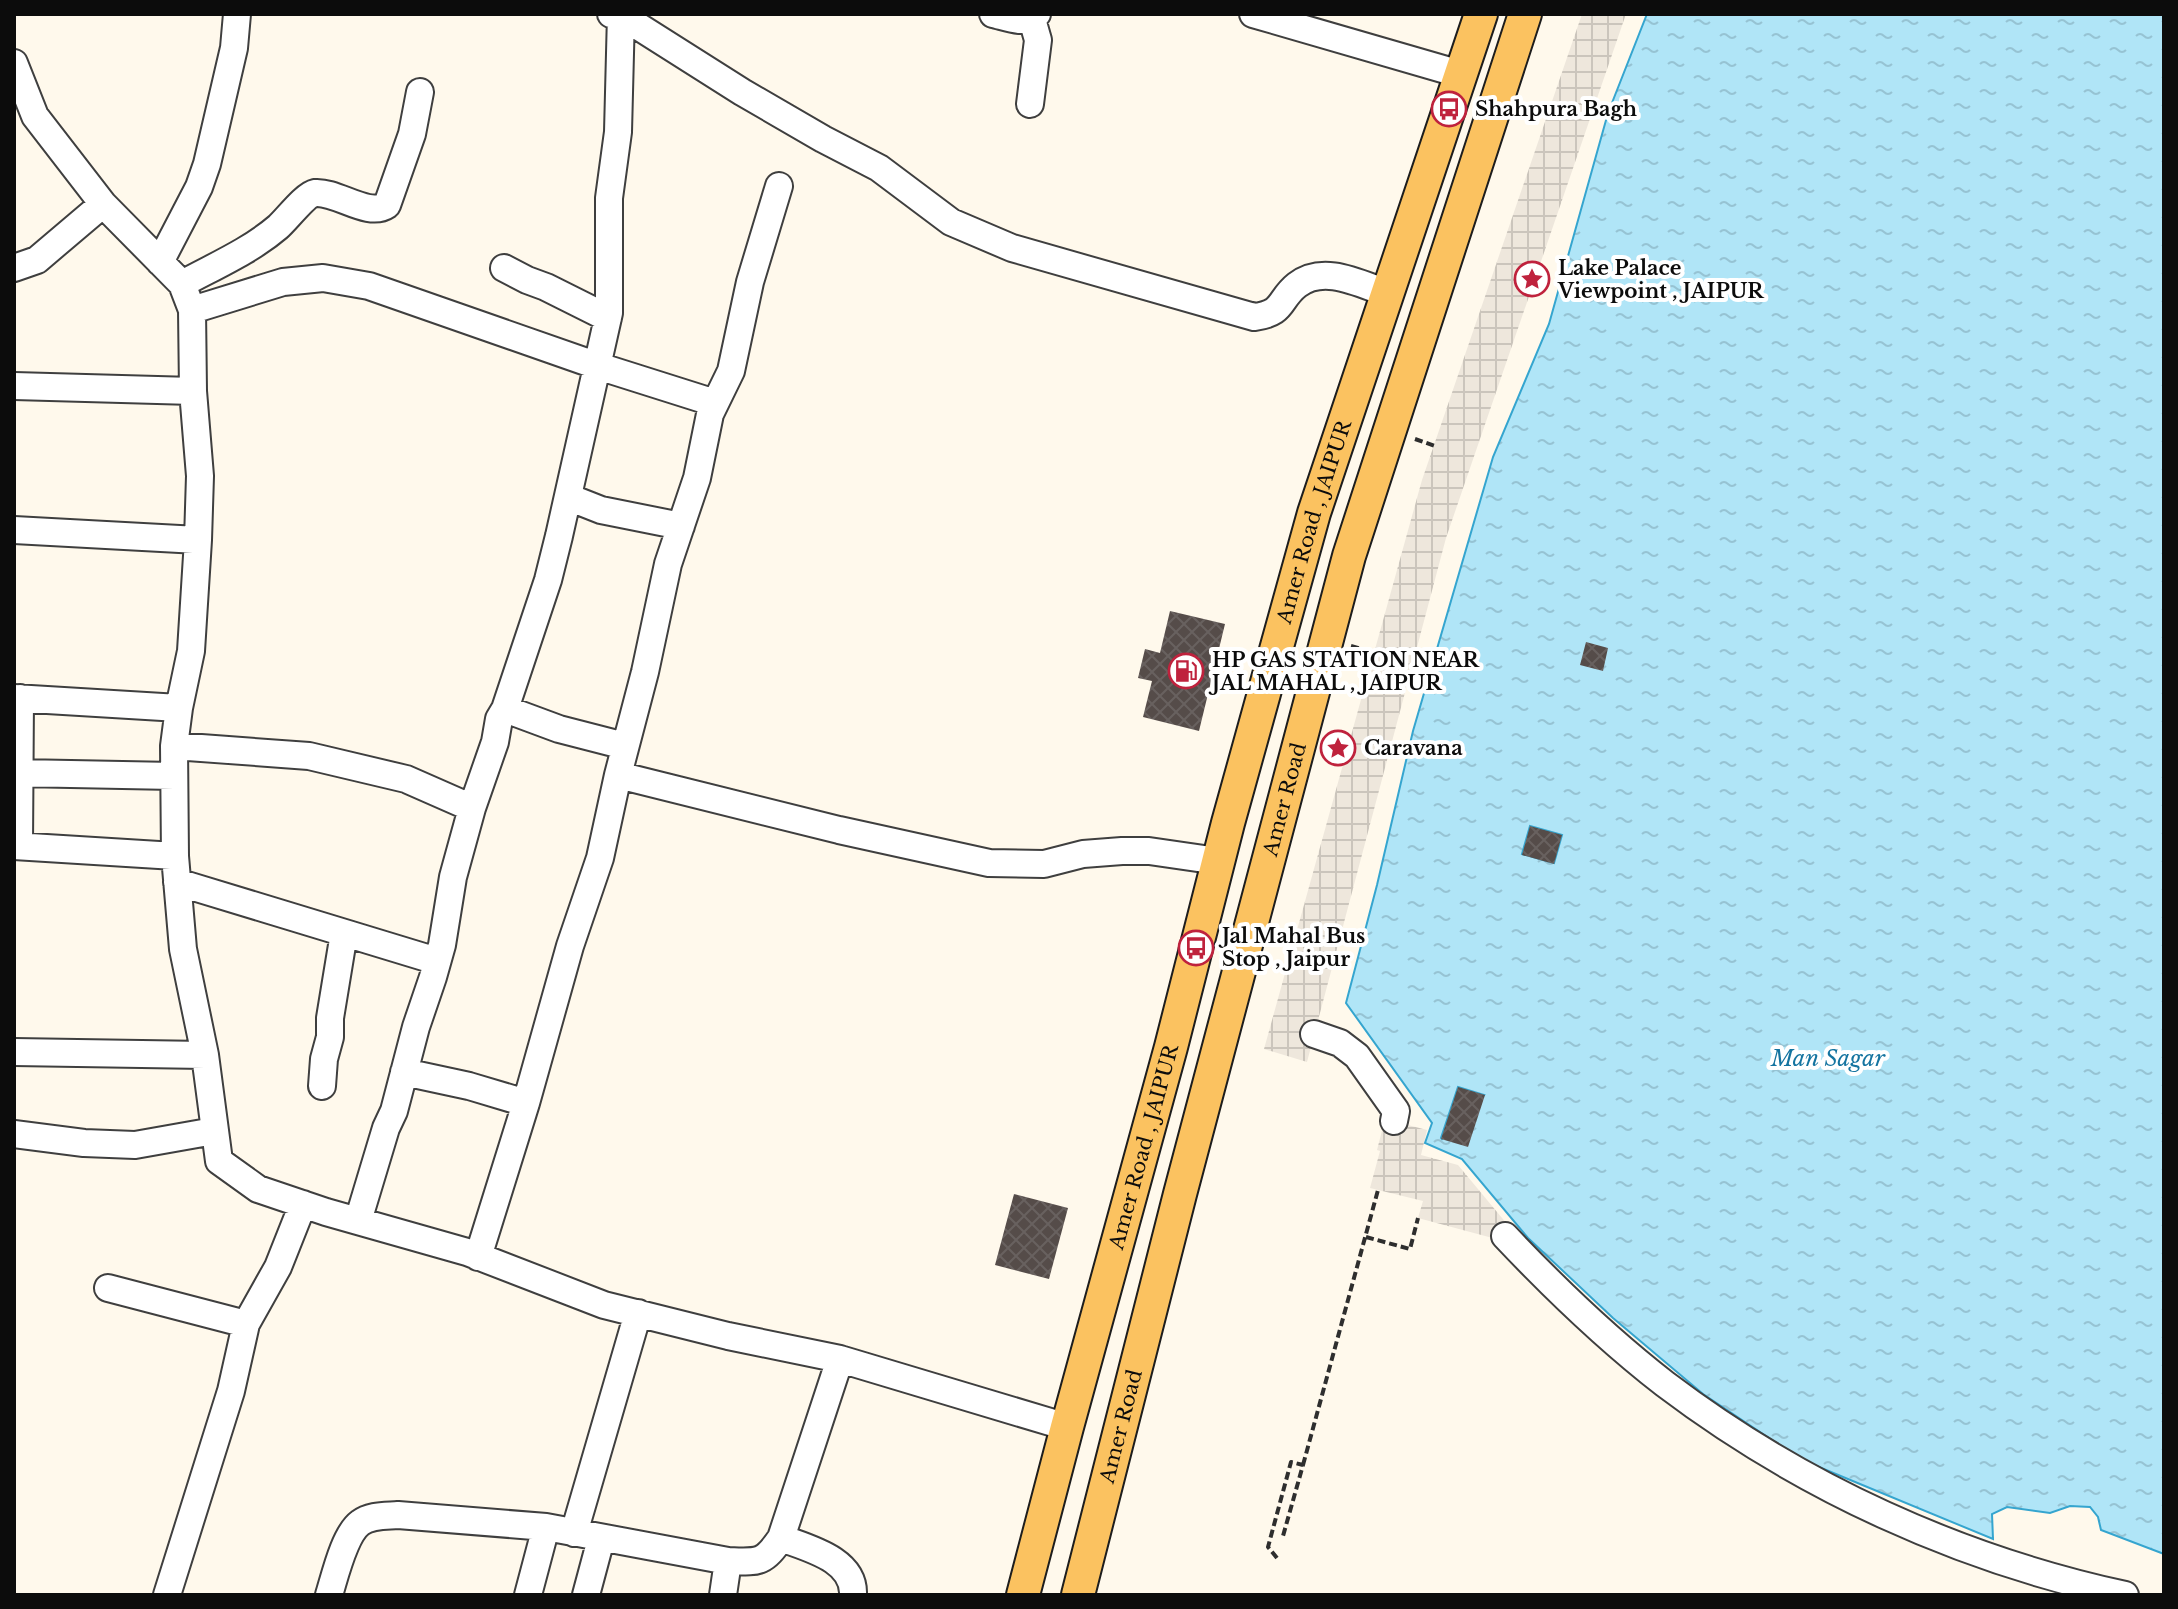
<svg xmlns="http://www.w3.org/2000/svg" width="2178" height="1609" viewBox="0 0 2178 1609" font-family="'Libre Baskerville',serif">
<defs>
<pattern id="plaza-grid" width="8" height="8" patternUnits="userSpaceOnUse" patternTransform="scale(2)"><rect width="8" height="8" fill="#eee7dc"/><path d="M0 4h8M4 0v8" fill="none" stroke="#cbc5bc"/></pattern>
<pattern id="water-ripples" width="26" height="14" patternUnits="userSpaceOnUse" patternTransform="scale(2)"><rect width="26" height="14" fill="#b0e5f7"/><path d="M2 4q2-2 4 0t4 0M15 11q2-2 4 0t4 0" fill="none" stroke="#96c3d3"/></pattern>
<pattern id="building-cross-hatch" width="8" height="8" patternUnits="userSpaceOnUse" patternTransform="scale(2)"><rect width="8" height="8" fill="#554c49"/><path d="M0 0l8 8M0 8l8-8" fill="none" stroke="#68615f"/></pattern>
</defs>
<rect width="100%" height="100%" fill="#fff9ec"/>
<path fill="url(#plaza-grid)" d="M1582 14H1626L1446 538 1307 1062 1264 1049 1422 480Z
M1385 1119 1427 1130 1421 1155 1458 1165 1512 1230 1500 1240 1418 1218 1423 1201 1370 1188 1380 1151 1377 1150Z"/>
<path fill="url(#water-ripples)" stroke="#35a5cf" stroke-width="2" fill-rule="evenodd" d="M1647 14H2164V1554L2101 1530 2098 1517 2090 1507 2070 1506 2050 1513 2007 1507 1992 1514 1993 1539 1802 1460 1703 1394 1613 1318 1528 1238 1462 1159 1425 1143 1432 1123 1346 1003 1377 885 1413 731 1493 457 1549 324 1608 113ZM1530 826 1562 835 1554 863 1522 854ZM1458 1087 1484 1095 1442 1139 1441 1138Z"/>
<path fill="url(#building-cross-hatch)" d="M1170 611 1225 624 1199 731 1143 717 1152 681 1138 678 1145 649 1160 653Z
M1586 642 1608 648 1603 671 1580 665Z
M1530 826 1562 835 1554 864 1522 855Z
M1458 1087 1485 1095 1468 1147 1441 1139Z
M1014 1194 1068 1208 1049 1279 995 1265Z"/>
<g fill="none" stroke-linecap="round" stroke-linejoin="round">
<g stroke="#3f3f3f" stroke-width="30">
<path id="minor" d="M611 14 622 16 742 92 823 139 879 168 951 222 1012 248 1254 317C1285 313 1278 300 1297 285 1324 264 1360 284 1387 293
M993 14C1007 17 1025 26 1037 14
M1253 14 1460 74
M14 63 35 116 103 204 182 284 192 310 193 391 200 476 198 540 191 651 179 708 174 746 175 856 183 949 205 1055 219 1161 258 1189 326 1212 467 1252 604 1305 728 1336 840 1359 1067 1427
M1030 104 1038 40 1032 19
M160 262 199 187 207 164 234 48 237 14
M14 268 37 260 103 204
M504 268 527 280 546 287 608 318
M182 284C215 266 250 251 278 227 287 219 305 195 315 193 337 191 368 218 387 205L412 134 420 92
M192 310 283 282 323 278 369 286 598 366 715 403
M14 386 193 391
M568 497 601 510 681 526
M14 530 198 540
M14 698 179 708
M505 709 559 729 625 746
M174 746 309 756 406 779 472 808
M19 773 174 776
M618 775 839 830 989 863 1044 864 1083 854 1122 851H1149L1218 861
M14 846 175 856
M19 846 20 698
M177 882 437 961
M1314 1034 1340 1043 1357 1056 1396 1111 1394 1121
M14 1052 205 1055
M404 1072 469 1086 526 1103
M322 1086 324 1059 330 1037V1018L344 933
M14 1134 84 1143 135 1145 214 1131
M358 1221 386 1128 394 1111 416 1027 433 977 442 945 453 877 472 808 495 742 499 719 505 709 548 580 559 536 609 313V198L618 132 621 14
M1505 1236C1555 1289 1607 1339 1665 1384 1801 1487 1959 1559 2125 1595
M478 1257 526 1103 570 946 600 858 618 775 645 672 668 564 697 478 710 414 731 371 750 282 779 186
M108 1288 246 1324 278 1267 303 1204
M574 1533 638 1313
M781 1538C807 1548 855 1559 853 1595
M728 1561C759 1562 763 1564 781 1538L840 1359
M167 1595 231 1391 246 1324
M329 1595C335 1576 344 1535 360 1523 370 1515 385 1516 398 1515L546 1527 728 1561 723 1595
M528 1595 546 1527
M586 1595 601 1539"/>
</g>
<g stroke="#1d1d1d" stroke-width="36">
<g id="major">
<path id="s1" d="M1023 1595 1067 1427 1171 1047 1228 823 1314 513 1481 14"/>
<path id="s2" d="M1078 1595 1180 1194 1349 556 1525 14"/>
</g>
</g>
<path stroke="#2e2e2e" stroke-width="4" stroke-dasharray="8 4" stroke-linecap="butt" d="M1415 439 1435 446
M1351 646 1373 652
M1366 1237 1410 1249 1418 1218
M1303 1465 1378 1190
M1277 1558 1268 1547 1291 1462 1303 1465 1283 1536"/>
<use href="#minor" stroke="#fff" stroke-width="26"/>
<use href="#major" stroke="#fbc260" stroke-width="32"/>
</g>
<defs>
<g id="bus-ring" transform="scale(1.8)"><circle r="9.5" fill="#fff" stroke="#bf223d" stroke-width="1.5"/><path d="M-5-6H5V4H4V6H2V4H-2V6H-4V4H-5ZM-3.5-4V0h7V-4ZM-3.5 1.2v1.5H-2V1.2ZM2 1.2v1.5H3.5V1.2Z" fill="#bf223d"/></g>
<g id="sight-ring" transform="scale(1.8)"><circle r="9.5" fill="#fff" stroke="#bf223d" stroke-width="1.5"/><path d="M0-6L1.8-2.2L6-1.7L2.9 1.2L3.7 5.4L0 3.3L-3.7 5.4L-2.9 1.2L-6-1.7L-1.8-2.2Z" fill="#bf223d"/></g>
<g id="fuel-ring" transform="scale(1.8)"><circle r="9.5" fill="#fff" stroke="#bf223d" stroke-width="1.5"/><path d="M-5.5-6h7V0h2V4h1.3V-2.5L3-4.5l.8-.8L6-3V5H2.5V1h-1V6h-7ZM-4.2-4.7v3.2H.2V-4.7Z" fill="#bf223d"/></g>
</defs>
<g fill-rule="evenodd">
<use href="#bus-ring" x="1449" y="109"/>
<use href="#sight-ring" x="1532" y="279"/>
<use href="#fuel-ring" x="1186" y="671"/>
<use href="#sight-ring" x="1338" y="748"/>
<use href="#bus-ring" x="1196" y="948"/>
</g>
<g text-anchor="middle" stroke-width="8" stroke-linejoin="round" paint-order="stroke">
<g font-size="20" font-weight="bold" fill="#0c0c0c" stroke="#fff" text-anchor="start">
<text x="1475" y="116">Shahpura Bagh</text>
<text x="1558" y="275">Lake Palace<tspan x="1558" dy="23">Viewpoint , JAIPUR</tspan></text>
<text x="1212" y="667">HP GAS STATION NEAR<tspan x="1212" dy="23">JAL MAHAL , JAIPUR</tspan></text>
<text x="1364" y="755">Caravana</text>
<text x="1222" y="943">Jal Mahal Bus<tspan x="1222" dy="23">Stop , Jaipur</tspan></text>
</g>
<g font-size="20" fill="#0c0c0c" stroke="#fff">
<text dy="7" stroke="none"><textPath href="#s1" startOffset="1112">Amer Road , JAIPUR</textPath></text>
<text dy="7" stroke="none"><textPath href="#s2" startOffset="822">Amer Road</textPath></text>
<text dy="7" stroke="none"><textPath href="#s1" startOffset="464">Amer Road , JAIPUR</textPath></text>
<text dy="7" stroke="none"><textPath href="#s2" startOffset="174">Amer Road</textPath></text>
</g>
<g font-size="22" font-style="italic" fill="#1474a0" stroke="#fff">
<text x="1828" y="1066">Man Sagar</text>
</g>
</g>
<rect width="2178" height="1609" fill="none" stroke="#0c0c0c" stroke-width="32"/>
</svg>
